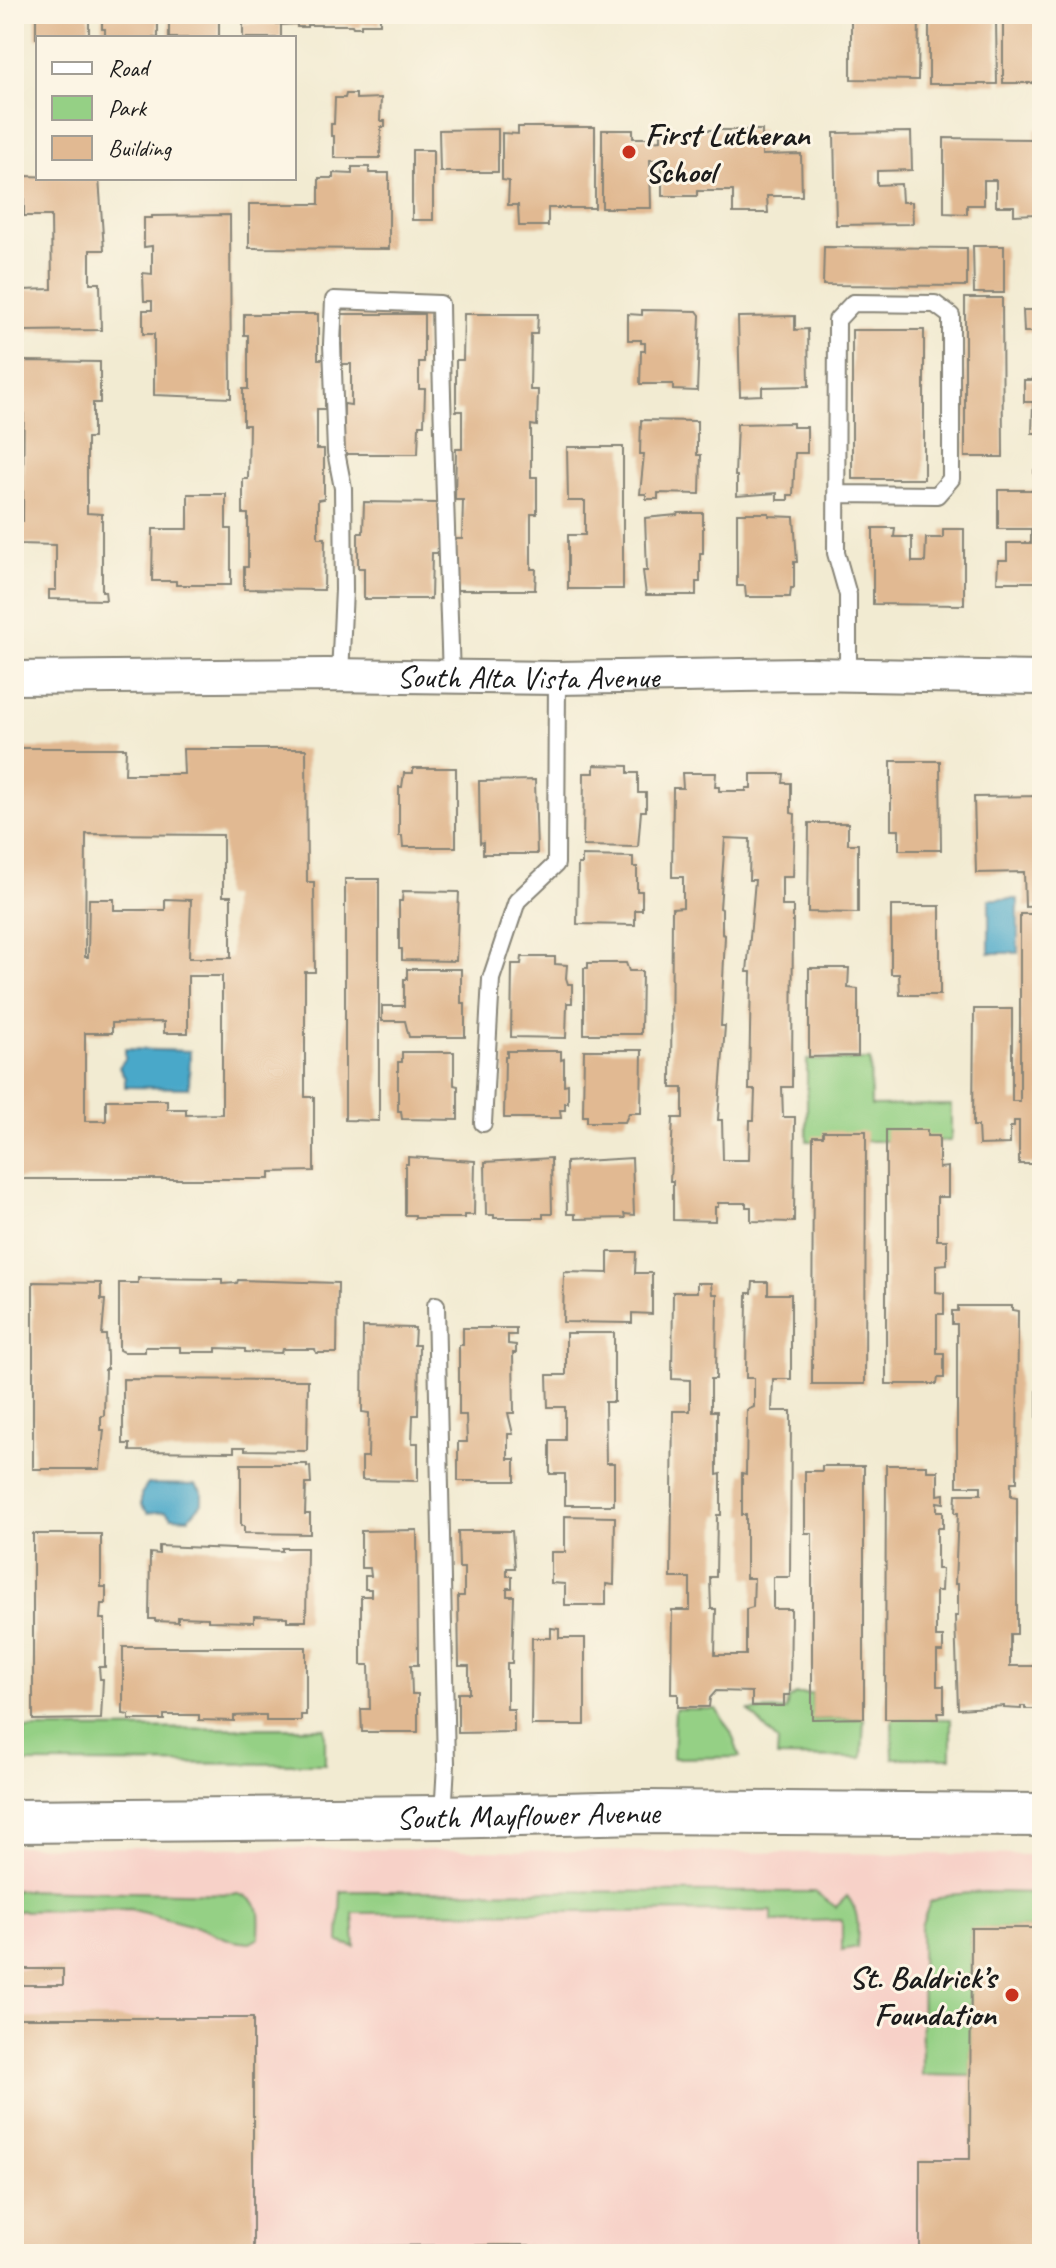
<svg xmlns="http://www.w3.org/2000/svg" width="1056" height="2268" viewBox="0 0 1056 2268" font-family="Caveat,sans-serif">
<rect width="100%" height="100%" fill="#fcf5e5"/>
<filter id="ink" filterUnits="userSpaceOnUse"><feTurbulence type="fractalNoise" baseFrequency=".0125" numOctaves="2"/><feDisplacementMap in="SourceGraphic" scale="16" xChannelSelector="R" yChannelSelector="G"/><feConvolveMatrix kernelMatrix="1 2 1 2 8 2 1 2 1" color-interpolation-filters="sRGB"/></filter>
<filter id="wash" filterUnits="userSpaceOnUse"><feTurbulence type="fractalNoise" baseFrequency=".006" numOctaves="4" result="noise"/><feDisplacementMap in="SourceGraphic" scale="32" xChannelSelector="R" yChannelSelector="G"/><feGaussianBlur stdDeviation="1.8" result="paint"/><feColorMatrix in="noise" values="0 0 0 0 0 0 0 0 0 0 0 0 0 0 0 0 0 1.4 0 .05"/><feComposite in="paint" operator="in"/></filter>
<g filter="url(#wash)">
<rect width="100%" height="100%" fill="#f2ebd2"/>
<path fill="#f7d1c8" d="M14 1846 1042 1855V2254H14Z"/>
<path fill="#95d085" stroke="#587650" stroke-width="2" d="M807 1060H870L871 1106 951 1105V1141H807Z
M796 1694H812L813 1719 864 1718 862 1758 777 1757 778 1742 749 1711 786 1710 788 1699Z
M675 1709H716L731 1732 740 1757 673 1758Z
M892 1718 951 1719V1758H893Z
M325 1728V1764L24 1763V1729Z
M14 1890 238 1894C265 1902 259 1914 259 1938L250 1943 233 1941 197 1927 130 1909 14 1911Z
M341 1891 815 1892 836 1907 847 1896C860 1912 858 1927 857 1947L842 1950V1920L772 1922V1911L353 1913 355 1947 339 1942Z
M984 1892 1042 1893V1928L971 1929V2076L922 2075 921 1926 930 1902 947 1895Z"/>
<path fill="#4aa8c9" stroke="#336272" stroke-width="2" d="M989 899H1018V953H989Z
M125 1049 190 1051 189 1088 125 1087V1078L119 1067 125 1059Z
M148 1484 195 1485 202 1492V1503L189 1518 171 1517 166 1511 148 1513 141 1505V1494Z"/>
<g id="blocks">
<path fill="#e1b992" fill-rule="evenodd" d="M36 14H89V38H36Z
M102 14H158V38H105V29H102Z
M169 14H219V38H169Z
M281 14H380V24H361V27H353L352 25H307V27H297V24L281 25Z
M851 15 919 16 918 80 851 79Z
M1003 19 1042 20V83H1003Z
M929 20H996L997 84H929Z
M243 23 281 24V38H243Z
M346 94H356V99L381 98 380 121H385V127H381L380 158H334V136H331V124H334L335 98H345Z
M518 127H595V208H548V226H519L518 205H508L509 181 502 180V133L518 134Z
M498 129V172H440L439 130Z
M1035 129H1042V205H1035V214L1014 215V206H996V180H984V205H967V214L944 213V138L1035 139Z
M602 130H633V138H651V141L661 140V130H762V155L801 154 802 196H767L768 213H733V191H697V196H662V160H650L651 208H602Z
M911 132 912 170 877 171V185L901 184 902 202H912L913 224 836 225 834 133Z
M412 150H433V220H412Z
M352 167H369V173H389V249L249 248V204H319V178H333V173L352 174Z
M24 176 99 178 104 250H90V283H100L101 330 23 331 22 290 52 289 51 216H24Z
M230 215 231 398 154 395V334H143V310H152V301H144L143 273 152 274V246L144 247V218H152V216Z
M973 246H1004V293H974Z
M824 247 967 248V286L823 285Z
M965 298H1002L1003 457H965Z
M642 310 697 311 700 315 697 391 673 390V384H640L641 351H645V343H641V340H628V314L642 315Z
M1023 310H1042V349H1033V332H1024Z
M244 314H318V359H325V409H317V449H324V499L318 500V538H325L324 590 244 589V567H248V514H243V479H248L249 425H243V389H248V335H244Z
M342 314H424V362H419V389H425L424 425H419L418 454H343L344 404 351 405V364H342Z
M464 314H538L537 334H531L530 390H538L537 426 531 425V477H537V514H531V569H536L535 590H454V539H462L463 500H455L456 449H462V411H456V360H463Z
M795 316V330L808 329 809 386 762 387V395L740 396 738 317Z
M852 330H924V479H852Z
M24 361 100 362V403H93V438H87V513L102 514V591H105L106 600 49 599V590H56V545L20 544V521H23Z
M1033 364H1042V433H1032L1033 402H1024V380H1033Z
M641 420 697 421V455H701L700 494 658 493V499H646V494H640L644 454H640Z
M793 423V427H807V453H795L793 495H788V500H777V493L737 496V476H735L737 424Z
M567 447H623V589H568V535H585V501H568Z
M1042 469V582H997L998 560H1007V543H1031V529H998V490H1034V470Z
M188 494H226V529H231V585H176V581H152L153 529H188Z
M364 502 440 503 439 553H432L431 599H364V568H358V533H363Z
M678 513H703V553H700V582H696V595H646L643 571H647L645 518 677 515Z
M737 513H769V516L794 517 797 562H794V588H791L790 597H746L745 586H737Z
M873 528H895L894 537H912V562H925L926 538H943V529H964V605L873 604Z
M14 748H126L125 774H184L183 749H306L307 882H314L315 972H305V1097H314V1171L270 1172V1179H14ZM86 834 223 835V896H231V958H189L191 900 165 899V910H114V899H89L88 957H85ZM188 976H222V1114L186 1115V1109H167V1100H106V1121H85V1033H112V1023L164 1022V1033H188Z
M891 761H940L941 850H899V830H891Z
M594 765 628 766V773H638V793H646V811H641L638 847 583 846 584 773H594Z
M413 768H456V847H403L402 836H399V787H402L404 773H413Z
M682 773H716L715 787H719V791H746V788H751V774H784L783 783H791V813L795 814 793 877H782V906H793L792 1087H782L783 1117H795L794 1222 751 1221V1207H746V1203H718V1207H715V1221L673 1220V1181H670L673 1118H683V1088H671L672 908 683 907V877H672L673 788H683ZM725 838 750 839 749 880H755L747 972H751L749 1090H755L754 1120H750L749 1160H723L722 1120H718L725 1026H721L725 935 722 934V909L720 908Z
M535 780 537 854H483V842L480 843 479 781Z
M1042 796V906L1025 907 1024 872 976 873 974 797Z
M809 823H848V844H858V913L808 912Z
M582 856 633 857V867H637V891H642V910H635V925L577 924 578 864H582Z
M345 879H379V1121L345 1120Z
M403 891 459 892 456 961 402 960V949H399V901H402Z
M891 906H940V995H900L899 974H891Z
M1020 914H1042V1164H1019V1121H1014V1127H1010V1144L979 1145 978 1126H973L974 1009H1012V1101H1020Z
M522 957H555V964L567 965 566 978 568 984H572V1003H567L566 1038 511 1037 512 964H521Z
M588 963H626L629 971H642L641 1034H584V968H588Z
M809 968H849L848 988 858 989V1056L809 1057Z
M407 969H461V1003H465V1037H409L405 1021H382V1006H404V979H407Z
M584 1050H642L641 1113H629L625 1122H587V1116H583Z
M507 1051H561V1060L564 1059V1085L568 1084V1103H565V1110H560L561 1118H504L505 1057H507Z
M402 1052H454V1085L458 1086V1120L402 1119 401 1111H398V1062H402Z
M886 1130H927V1136H939V1168L948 1167V1197H937V1240H947V1264L936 1265V1292L944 1293V1314H937V1353H944V1378H938L937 1384H886Z
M823 1131H866L865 1384H812L813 1136H823Z
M408 1157 475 1161 474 1215H464V1218H415V1215H405V1164H408Z
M551 1158 552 1214H543V1218H494V1215H486L485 1162Z
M632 1158 634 1215 624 1214 625 1218 575 1219V1214H567L566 1162Z
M608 1252H636L635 1273H652V1314L632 1313V1323L563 1322 564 1272 608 1273Z
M1037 1276H1042V1709H1025V1706H1021V1709L1004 1708V1706L958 1709 955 1616H958V1584H955L958 1513H955L956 1494H981V1486H957V1324H952V1311H958V1306H1012V1310L1018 1311 1017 1482H1011V1496L1017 1497V1634H1010V1666H1037Z
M138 1278 222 1279V1284L237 1283 238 1280 338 1283 337 1353H316L315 1349H282L281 1353 245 1352V1349L216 1348V1352H180V1347H145V1352H123L119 1350V1283H138Z
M33 1282 101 1283V1300H105L102 1335H106L107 1357V1369H105L104 1416H101V1430H104L100 1469H33Z
M753 1282H768V1294H791V1379H773L772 1411H791L790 1577H773V1609H791L790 1695H784V1706H752V1692L716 1691 710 1698 709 1707H678V1694H671L672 1610H690V1578H671L673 1411H690V1380L672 1379 673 1292H697V1283H711L712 1294H717L716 1379H711V1411H717V1475L721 1474V1515H717L716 1577H710L711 1609H716L715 1655H746V1609L753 1607 754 1578H746V1515H742V1473L746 1474 747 1410 754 1407V1378H746L747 1293H752Z
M363 1327 415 1328 414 1345H419L418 1415H413L412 1443H418V1481L362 1480V1457H368L369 1413 362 1412Z
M463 1328H516V1335H508V1344L516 1345V1353H513L514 1413H508L513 1434H508V1459H515V1481H458V1442H467L466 1415H459V1345H463Z
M566 1333H614V1402H605L606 1463H614V1505H565V1474H550V1440H565V1407H548L547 1375H566Z
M123 1379 308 1380 307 1451 245 1450V1447H234V1452L130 1451V1444H123Z
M241 1464H307V1467L310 1466 311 1484H306L305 1514H310V1534L244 1533V1526H241Z
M886 1465H927V1471H938V1495L944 1494V1503L937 1502V1511H943V1528H937V1569H942L941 1591H936V1637H943V1652H937V1686H944V1713H937L938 1719H885Z
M822 1466H864V1718L812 1719V1533H805V1471H822Z
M565 1516 615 1517 614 1585 606 1584V1605H565V1584L551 1583V1552H565Z
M417 1530 418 1665H411L412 1694H418V1732H362L361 1709H370L369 1665H361V1596H371V1589H365V1576H371L370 1568H361V1531Z
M458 1531H512L515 1568H507V1576H512V1588H507V1596H514L512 1663H507V1709H514V1732L458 1733V1693H469V1666H459L458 1596H464V1568H459Z
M33 1534H101V1587H106V1604H101L100 1619H105V1667H99L100 1679H103L101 1719 33 1720Z
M159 1546 282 1551V1548H307L306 1621H287V1617L254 1616V1622L208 1621V1618L178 1617V1622L155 1621V1619H149L150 1553 159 1554Z
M551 1628 559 1629V1638H585V1725H531L532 1638H551Z
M123 1647H306V1715H301V1721H266V1715H258L234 1716V1721L199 1720V1715H164V1720H129V1715L123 1714Z
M971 1928H1042V2254H920V2159H970Z
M14 1969H63V1985H14Z
M14 2018H253V2254H14Z
M529 2245V2254H353V2246Z"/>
</g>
</g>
<g filter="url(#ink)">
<use href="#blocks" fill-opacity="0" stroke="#878477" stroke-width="2"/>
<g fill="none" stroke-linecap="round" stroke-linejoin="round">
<g stroke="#878477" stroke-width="20">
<path id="service" d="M837 494 937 495 951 479V316L935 304 853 303 837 320 836 553 848 595V675
M340 675 344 590 343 488 336 452 332 344 334 300 440 304C442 429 447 553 451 678
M483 1123 491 979 517 901 556 864 557 678
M436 1305 446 1764 443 1816"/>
</g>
<g stroke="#878477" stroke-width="36">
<g id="minor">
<path id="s1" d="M14 678 326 675 557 678 807 674 1042 678"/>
</g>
</g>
<g stroke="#878477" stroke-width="46">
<g id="tertiary">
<path id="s2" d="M14 1821 442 1817 642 1812 1042 1815"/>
</g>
</g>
<use href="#service" stroke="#fff" stroke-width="16"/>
<use href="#minor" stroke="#fff" stroke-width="32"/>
<use href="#tertiary" stroke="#fff" stroke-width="42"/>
</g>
</g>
<g fill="#c8321e" stroke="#fcf5e5" stroke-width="3">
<circle cx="629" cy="152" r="8"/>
<circle cx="1012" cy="1995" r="8"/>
</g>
<g text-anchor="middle" stroke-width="6" stroke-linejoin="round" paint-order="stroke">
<g font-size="32" font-weight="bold" fill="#1c1c1c" stroke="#fcf5e5" text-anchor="start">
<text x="645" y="145">First Lutheran<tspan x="645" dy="37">School</tspan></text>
<text x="996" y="1988" text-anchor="end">St. Baldrick’s<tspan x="996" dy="37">Foundation</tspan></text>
</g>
<g font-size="32" fill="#1c1c1c" stroke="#fcf5e5">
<text dy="11" stroke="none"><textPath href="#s1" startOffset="514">South Alta Vista Avenue</textPath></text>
<text dy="11" stroke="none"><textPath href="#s2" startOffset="514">South Mayflower Avenue</textPath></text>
</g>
</g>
<rect width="1056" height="2268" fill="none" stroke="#fcf5e5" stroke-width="48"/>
<rect x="36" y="36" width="260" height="144" fill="#fcf5e5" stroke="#a29e95" stroke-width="2"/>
<rect x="52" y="62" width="40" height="12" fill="#ffffff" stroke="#a29e95" stroke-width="2"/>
<text x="108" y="76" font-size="24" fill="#1c1c1c">Road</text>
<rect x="52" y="96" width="40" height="24" fill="#95d085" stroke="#a29e95" stroke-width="2"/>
<text x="108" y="116" font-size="24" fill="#1c1c1c">Park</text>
<rect x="52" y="136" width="40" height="24" fill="#e1b992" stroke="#a29e95" stroke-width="2"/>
<text x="108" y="156" font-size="24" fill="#1c1c1c">Building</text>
</svg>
